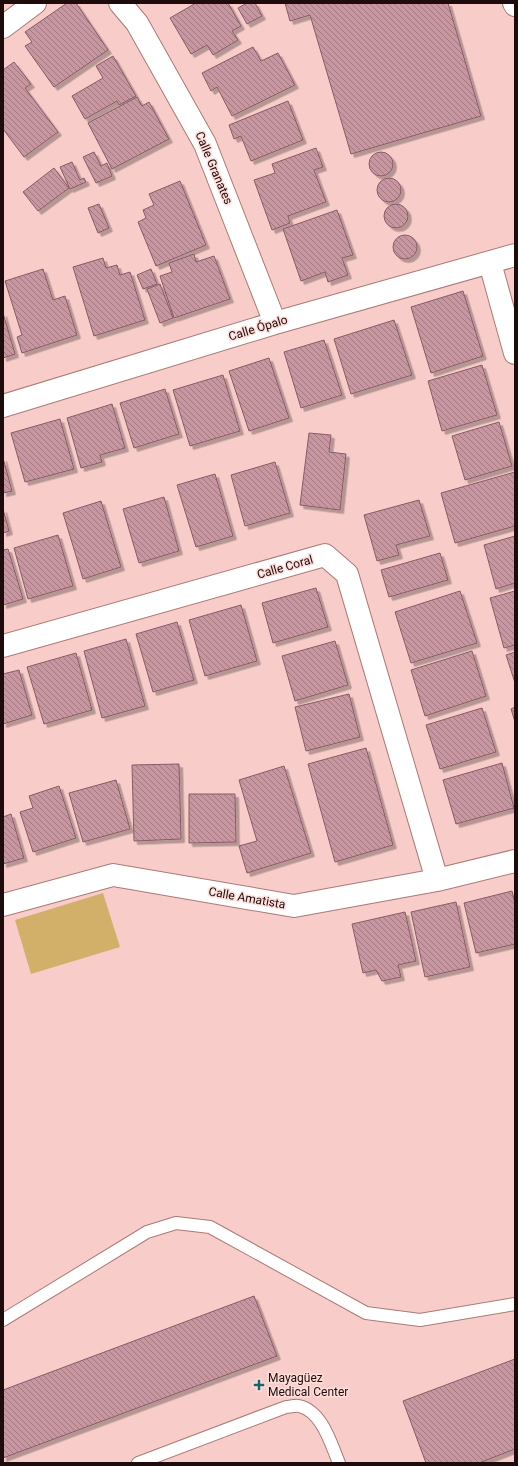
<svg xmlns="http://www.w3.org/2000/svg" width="518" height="1466" viewBox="0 0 518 1466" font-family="Roboto,sans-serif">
<defs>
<pattern id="building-back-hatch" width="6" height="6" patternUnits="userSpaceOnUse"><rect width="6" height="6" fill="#c896a1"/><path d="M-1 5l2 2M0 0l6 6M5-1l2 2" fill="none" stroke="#a27981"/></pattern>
<filter id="shadow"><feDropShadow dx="3.5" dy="3.5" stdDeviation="0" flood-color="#0004"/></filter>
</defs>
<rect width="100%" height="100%" fill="#f8cdc9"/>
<path fill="#d2b06a" d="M103 893 120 947 31 974 15 920Z"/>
<path fill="url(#building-back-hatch)" stroke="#885b65" filter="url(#shadow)" d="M67 3H76L108 50 54 87 25 46 32 42 25 32Z
M196 3H228L241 26 232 31 238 40 213 55 207 45 191 54 170 18Z
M247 3H255L262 16 247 24 238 8Z
M285 3H448L481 116 351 154 310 15 290 21Z
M253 47 261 61 278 53 295 85 232 116 217 87 211 91 202 73Z
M113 56 136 96 119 105 117 101 85 119 72 96 103 78 96 66Z
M14 62 31 84 25 88 58 132 24 157 3 129V70Z
M137 97 142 106 149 102 169 139 112 169 88 123Z
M288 101 303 140 251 161 241 136 234 139 229 125Z
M316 148 323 167 314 170 326 202 288 216 290 223 272 230 254 180 275 173 272 164Z
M369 164a12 12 0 1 1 24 0a12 12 0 1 1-24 0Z
M94 152 101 166 107 163 112 176 96 183 83 157Z
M72 162 80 180 84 178 86 182 70 189 60 167Z
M54 168 69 188 38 211 23 192Z
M377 190a12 12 0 1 1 24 0a12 12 0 1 1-24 0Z
M180 181 206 245 156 266 138 222 146 218 143 210 154 205 149 194Z
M384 216a12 12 0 1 1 24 0a12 12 0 1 1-24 0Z
M99 204 109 228 98 233 88 208Z
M337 210 353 255 342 258 348 275 328 282 325 272 301 281 283 229Z
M393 247a12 12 0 1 1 24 0a12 12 0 1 1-24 0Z
M194 254 196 262 214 256 230 299 174 318 160 276 172 272 169 263Z
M103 258 106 268 117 265 120 275 130 272 145 320 94 336 73 267Z
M43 269 53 300 65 296 77 335 22 353 17 337 22 335 5 281Z
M151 269 157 284 143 289 137 275Z
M160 284 173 318 160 323 147 289Z
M463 291 483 356 431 373 411 307Z
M3 313 15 354 3 358Z
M394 320 412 375 351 394 334 339Z
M324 340 342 395 301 408 284 352Z
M269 358 289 418 249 431 229 371Z
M482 365 497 415 442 431 428 381Z
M223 375 240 431 190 446 173 390Z
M165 389 179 434 134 448 120 403Z
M112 404 125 448 100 455 102 462 81 468 67 418Z
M60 419 74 469 25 482 11 433Z
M499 422 512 466 465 480 452 436Z
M309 433 331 435 329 452 346 454 340 510 300 505Z
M3 458 12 491 3 493Z
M275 462 290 513 245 526 231 475Z
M515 472V526L455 543 441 493Z
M215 474 233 536 196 547 177 485Z
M164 497 179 551 139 563 123 509Z
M419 500 430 536 396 545 399 555 377 561 364 515Z
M101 501 121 567 83 579 63 513Z
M3 509 9 531 3 533Z
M58 535 73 586 28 599 14 548Z
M515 536V583L496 589 484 545Z
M8 549 23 599 3 605V550Z
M440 553 448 580 389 597 381 570Z
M316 588 328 627 273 643 262 603Z
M460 591 477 643 411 663 395 612Z
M515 591V645L504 648 490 598Z
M241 605 257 661 205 676 189 620Z
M177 622 194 680 153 692 136 634Z
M126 639 145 706 102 718 84 651Z
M335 641 348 685 295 701 282 656Z
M472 651 486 696 425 716 411 670Z
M515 652V683L506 655Z
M76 653 92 710 44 724 27 667Z
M19 670 32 715 3 724V674Z
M349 694 360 737 306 751 295 707Z
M515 707V722L511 709Z
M482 708 496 752 440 769 426 725Z
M366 748 393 845 335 862 308 764Z
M502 763 514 808 456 824 443 780Z
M179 764 181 839 134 841 132 765Z
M284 766 311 853 247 873 239 846 257 841 239 780Z
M116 780 130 829 83 842 69 793Z
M59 786 76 838 33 852 20 812 33 808 29 796Z
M189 794H235L236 842 189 843Z
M11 814 24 858 3 864V817Z
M512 891 515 904V944L476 953 464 903Z
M456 902 470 967 425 977 411 912Z
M405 912 416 961 398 965 401 977 382 981 376 970 363 973 352 924Z
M254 1296 277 1356 3 1458V1390Z
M515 1359V1449L479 1463H426L403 1401Z"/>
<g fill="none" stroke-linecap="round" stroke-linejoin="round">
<g stroke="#ab7a76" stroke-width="14">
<path id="lane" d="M3 1320 147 1232 176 1223 210 1227 366 1313 420 1320 515 1304
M138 1463 286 1407C290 1407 295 1405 299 1406 322 1411 331 1444 339 1463"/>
</g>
<g stroke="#ab7a76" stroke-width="24">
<path id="street" d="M120 3 137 23 205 144 275 323
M514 3 515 5
M3 27 35 3
M490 263 515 353
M3 406 275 323 515 255
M3 646 325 555 347 574 437 880
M3 905 113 875 294 906 437 880 515 861"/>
</g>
<use href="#lane" stroke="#fff" stroke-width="12"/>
<use href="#street" stroke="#fff" stroke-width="22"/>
</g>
<path fill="#18666d" stroke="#feddda" stroke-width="1.5" d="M257 1379h4v4h4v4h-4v4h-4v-4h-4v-4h4z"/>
<g text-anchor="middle" stroke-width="3" stroke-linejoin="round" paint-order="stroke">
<g font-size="12" fill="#1d0c0b" stroke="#feddda">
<text transform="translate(214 168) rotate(67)" y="4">Calle Granates</text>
<text transform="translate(258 328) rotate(-17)" y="4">Calle Ópalo</text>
<text transform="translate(285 567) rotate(-16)" y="4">Calle Coral</text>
<text transform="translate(247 898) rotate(10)" y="4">Calle Amatista</text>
</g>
<g font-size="12" fill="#1d0c0b" stroke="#feddda" text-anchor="start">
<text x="268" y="1382">Mayagüez<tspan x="268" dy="14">Medical Center</tspan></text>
</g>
</g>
<rect width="518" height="1466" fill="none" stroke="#1d0c0b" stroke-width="8"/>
</svg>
